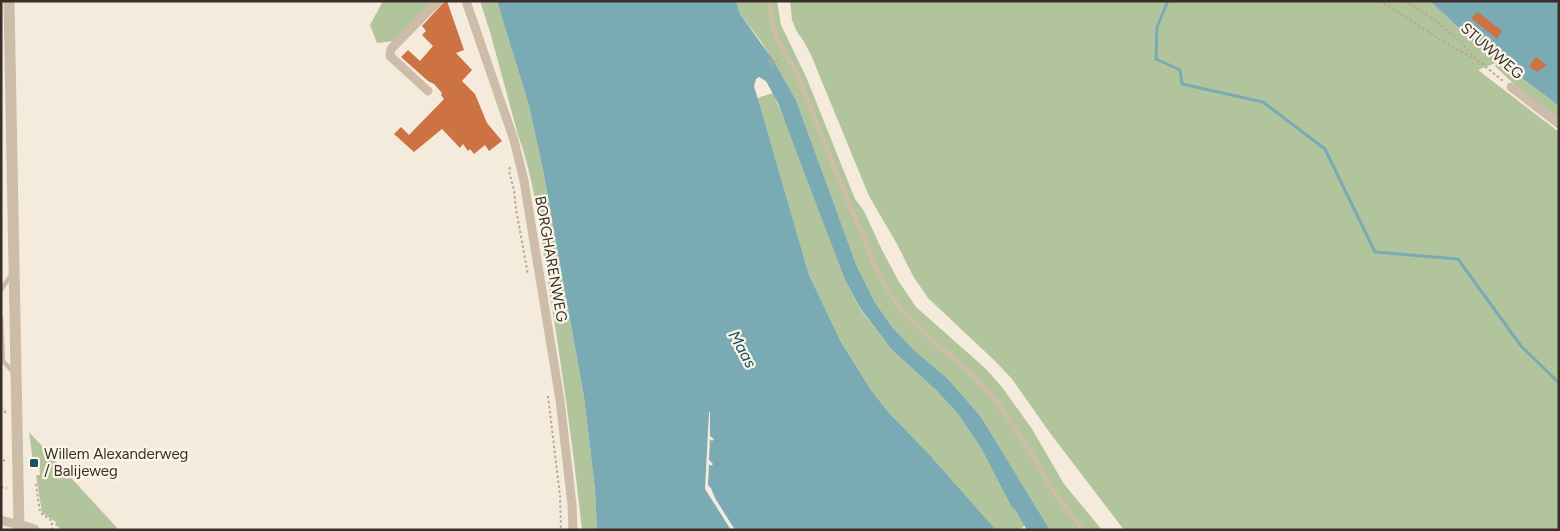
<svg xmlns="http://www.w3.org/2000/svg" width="1560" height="531" viewBox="0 0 1560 531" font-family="Figtree,sans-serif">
<rect width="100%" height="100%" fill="#f4ebdd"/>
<path fill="#b2c49c" d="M383 1H435L395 41 377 43 370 25Z
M480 1H497L529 106 543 170 584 397 595 489 597 530H582C573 445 561 361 547 276 540 231 534 177 518 135L490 32Z
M736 1H777L781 25 807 79 855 199 864 211 882 250 899 282 916 307 985 368 1002 387 1032 429 1064 484 1102 530H1050L981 417 970 404 947 378 915 351 892 327 874 301 856 264 796 100 784 79 760 40 740 14Z
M790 1H1430L1475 43 1559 106V120L1515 85 1495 66 1498 62 1478 70 1559 132V530H1124L1050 433 1012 379 996 362 928 298 913 276 897 244 869 196 811 55 803 40 797 32 792 20Z
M773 93 791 135 845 280 860 309 892 350 936 390 958 414 981 448 1012 508 1016 511 1025 525 1020 530H996L929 454 890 414 871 390 841 342 809 275 757 98Z
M29 432 119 530H63L55 525 56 522 42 513 36 475H40L39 462H33Z"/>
<path fill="#7aaab3" d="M497 1H736L740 14 773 60 796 100 856 264 874 301 892 327 915 351 947 378 970 404 981 417 1050 530H1027L1016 511 1012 508 981 448 958 414 936 390 892 350 860 308 845 280 778 103 766 81 759 77 756 79 754 86 809 275 841 342 871 390 890 414 929 454 996 530H735L715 498 711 488 708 485 709 464 711 466 713 464 709 460 710 439 712 441 714 439 710 436V412H709L705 489 731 530H597L595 489 584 397 543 170 529 106Z
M1430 1H1559V106L1475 43Z"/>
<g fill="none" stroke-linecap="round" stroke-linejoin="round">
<path stroke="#7aaab3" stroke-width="3" d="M1168 1 1157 27 1156 59 1180 70 1182 84 1263 102 1325 149 1375 252 1458 259 1521 346 1559 383"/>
</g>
<path fill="#cd7242" d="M447 1 464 50 456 53 472 70 462 81 475 94 487 123 502 141 489 151 485 145 474 154 470 149 468 151 463 144 460 148 442 129 414 152 394 134 401 127 409 135 444 99 441 95 442 93 434 84 428 81 401 57 408 50 420 61 433 46 422 35 426 31 422 26 444 2Z
M1478 12 1502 31 1497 39 1471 18Z
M1536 57 1547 65 1537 72 1529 66Z"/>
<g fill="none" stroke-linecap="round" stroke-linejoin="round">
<path stroke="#b9a792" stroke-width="2" stroke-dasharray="2.5 2.5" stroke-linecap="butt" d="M1380 1 1452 47 1472 57
M1404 1 1432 18 1460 41 1475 58 1503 81
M769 60 774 68
M771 64 780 59
M510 167 509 171 514 190 516 209 528 275
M548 396 560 496 561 530
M1 407 6 413
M1 466 6 457
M36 484 40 512 43 515 52 521V530
M1 487 7 488"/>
<path stroke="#cdbda8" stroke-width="4.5" d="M769 1 774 31 777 40 797 73 828 152 878 273 893 298 905 314 931 339 974 376 1000 406 1027 446 1054 492 1083 530
M1 290 11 275
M1 318 3 361 13 372"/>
<path stroke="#cdbda8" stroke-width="9" d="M466 1 514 140 524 181 560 400 572 505 573 530
M1511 87 1559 124
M428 91 390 56 391 49 438 1
M1 520 19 525"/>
<path stroke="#cdbda8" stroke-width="11" d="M9 1 19 530
M19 525 34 530"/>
</g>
<rect fill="#1b525d" stroke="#fbf5ea" stroke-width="2" x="29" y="458" width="10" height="10" rx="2.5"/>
<g text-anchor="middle" stroke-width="4.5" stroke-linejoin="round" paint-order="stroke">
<g font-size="15" fill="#392f28" stroke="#fbf5ea">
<text transform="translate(1492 51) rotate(41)" y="5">STUWWEG</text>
<text transform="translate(551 259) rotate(80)" y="5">BORGHARENWEG</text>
</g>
<g font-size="15" fill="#392f28" stroke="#fbf5ea" text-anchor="start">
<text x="44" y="459">Willem Alexanderweg<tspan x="44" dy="17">/ Balijeweg</tspan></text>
</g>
<g font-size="16" font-style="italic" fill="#1b525d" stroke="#fbf5ea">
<text transform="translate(743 349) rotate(61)" y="6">Maas</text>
</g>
</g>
<rect width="1560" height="531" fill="none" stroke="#392f28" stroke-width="5"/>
</svg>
